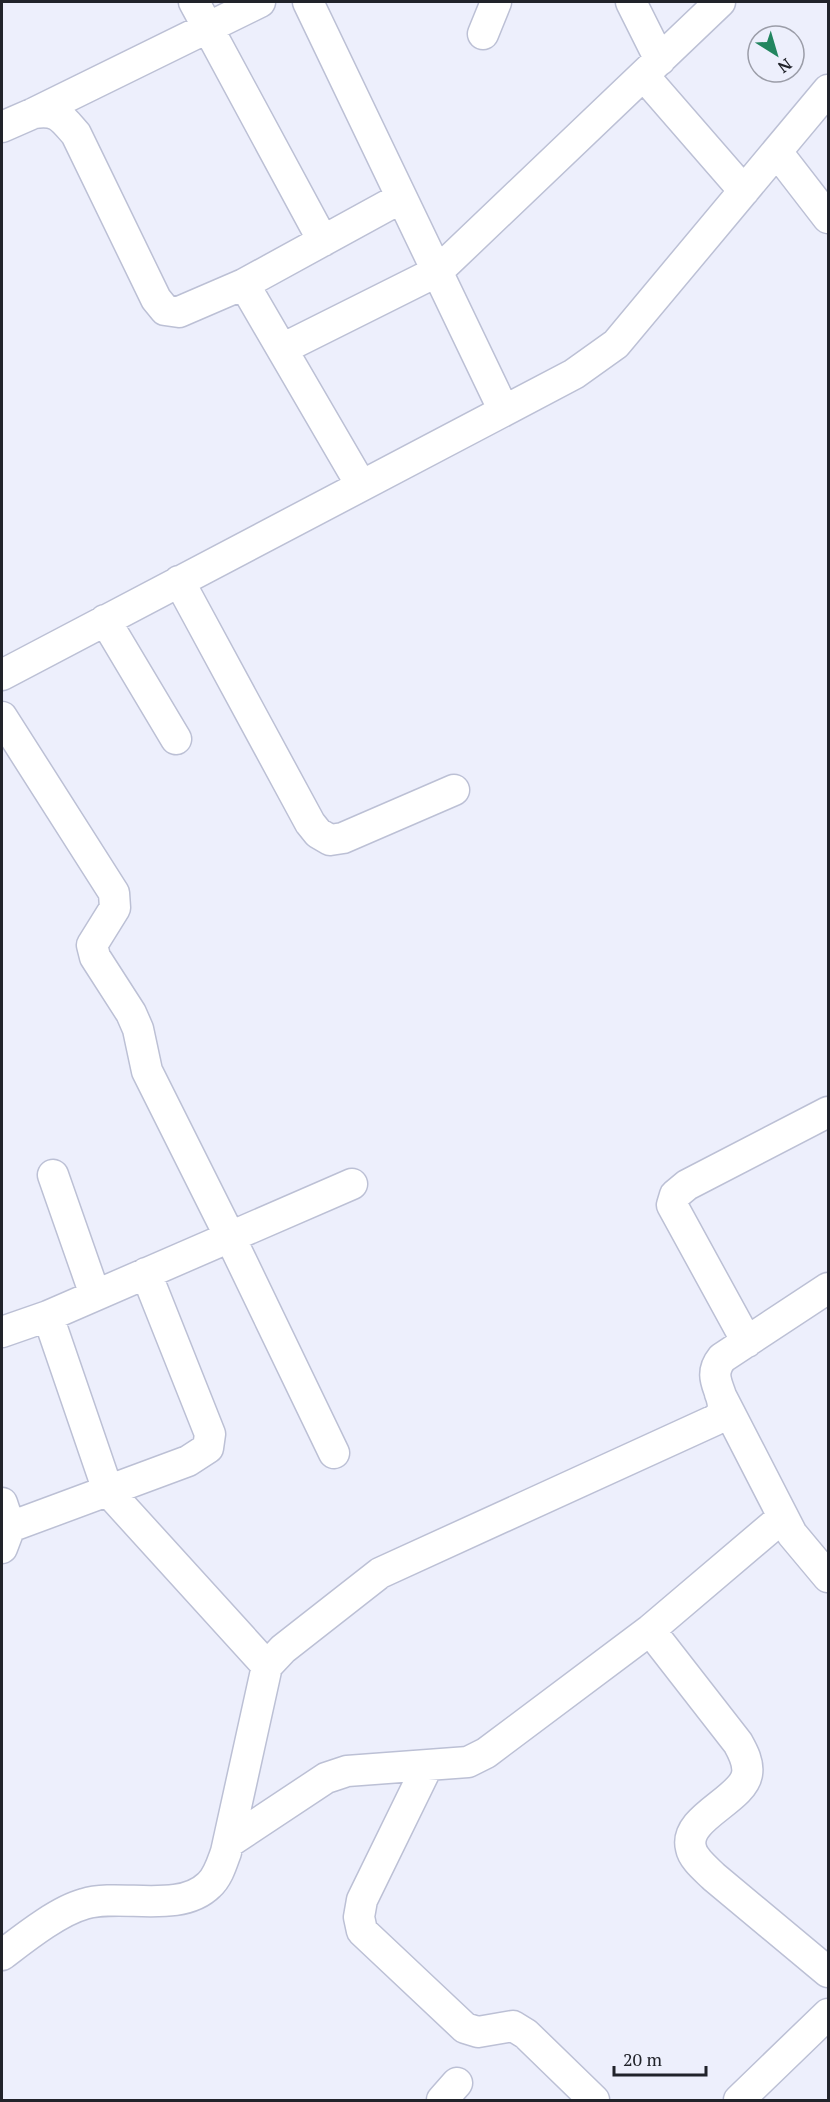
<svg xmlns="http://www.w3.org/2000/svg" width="830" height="2102" viewBox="0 0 830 2102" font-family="'PT Serif',serif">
<rect width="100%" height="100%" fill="#edeffc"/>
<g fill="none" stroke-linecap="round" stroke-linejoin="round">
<g stroke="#bcc0d5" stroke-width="33">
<path id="minor" d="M194 2 323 241
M308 2 504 411
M631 2 660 60
M483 34 496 2
M644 76 744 191
M34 113C58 110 61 117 76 134L156 299 165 310 179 312 244 284 401 198
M2 127 34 113 260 2
M777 152 828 218
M244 284 361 485
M282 349 438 271 720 2
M179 581 310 823 318 833 330 840 343 838 454 790
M105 620 176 739
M2 675 574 374 616 344 828 90
M2 717 114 893 115 908 92 945 95 957 131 1013 138 1029 147 1071 230 1237 334 1453
M53 1175 95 1295
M48 1316 108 1491 267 1666
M2 1332 48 1316 352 1184
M747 1342 672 1205 675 1195 687 1185 828 1112
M720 1394 792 1534 828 1577
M2 1503 10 1527 2 1548
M10 1527 188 1461 208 1448 210 1434 146 1273
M650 1630 738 1743C743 1752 749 1763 747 1774 743 1800 683 1818 691 1848 693 1859 706 1869 714 1877L828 1972
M428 1765 362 1900 359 1917 362 1931 465 2028 478 2032 513 2026 526 2034 594 2100
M228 1843 326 1778 347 1771 468 1762 486 1753 650 1630 783 1517
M2 1955C23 1939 58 1911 84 1904 120 1893 180 1914 209 1885 218 1877 222 1863 226 1852L267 1666 283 1649 380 1573 715 1420 723 1413C726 1391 705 1379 722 1358L828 1288
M442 2100 457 2083
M739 2100 828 2014"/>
</g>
<use href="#minor" stroke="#fff" stroke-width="30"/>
</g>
<rect width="830" height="2102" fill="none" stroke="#21232a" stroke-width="6"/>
<g transform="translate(776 54) rotate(143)"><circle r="28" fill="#edeffc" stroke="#9b9da8" stroke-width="1.5"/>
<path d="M0-4.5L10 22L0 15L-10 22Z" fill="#22855f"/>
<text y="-9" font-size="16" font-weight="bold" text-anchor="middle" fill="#21232a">N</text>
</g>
<path d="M614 2066v9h92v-9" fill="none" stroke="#21232a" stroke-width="3"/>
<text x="623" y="2066" font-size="18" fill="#21232a" stroke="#edeffc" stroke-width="4.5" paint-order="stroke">20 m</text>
</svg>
